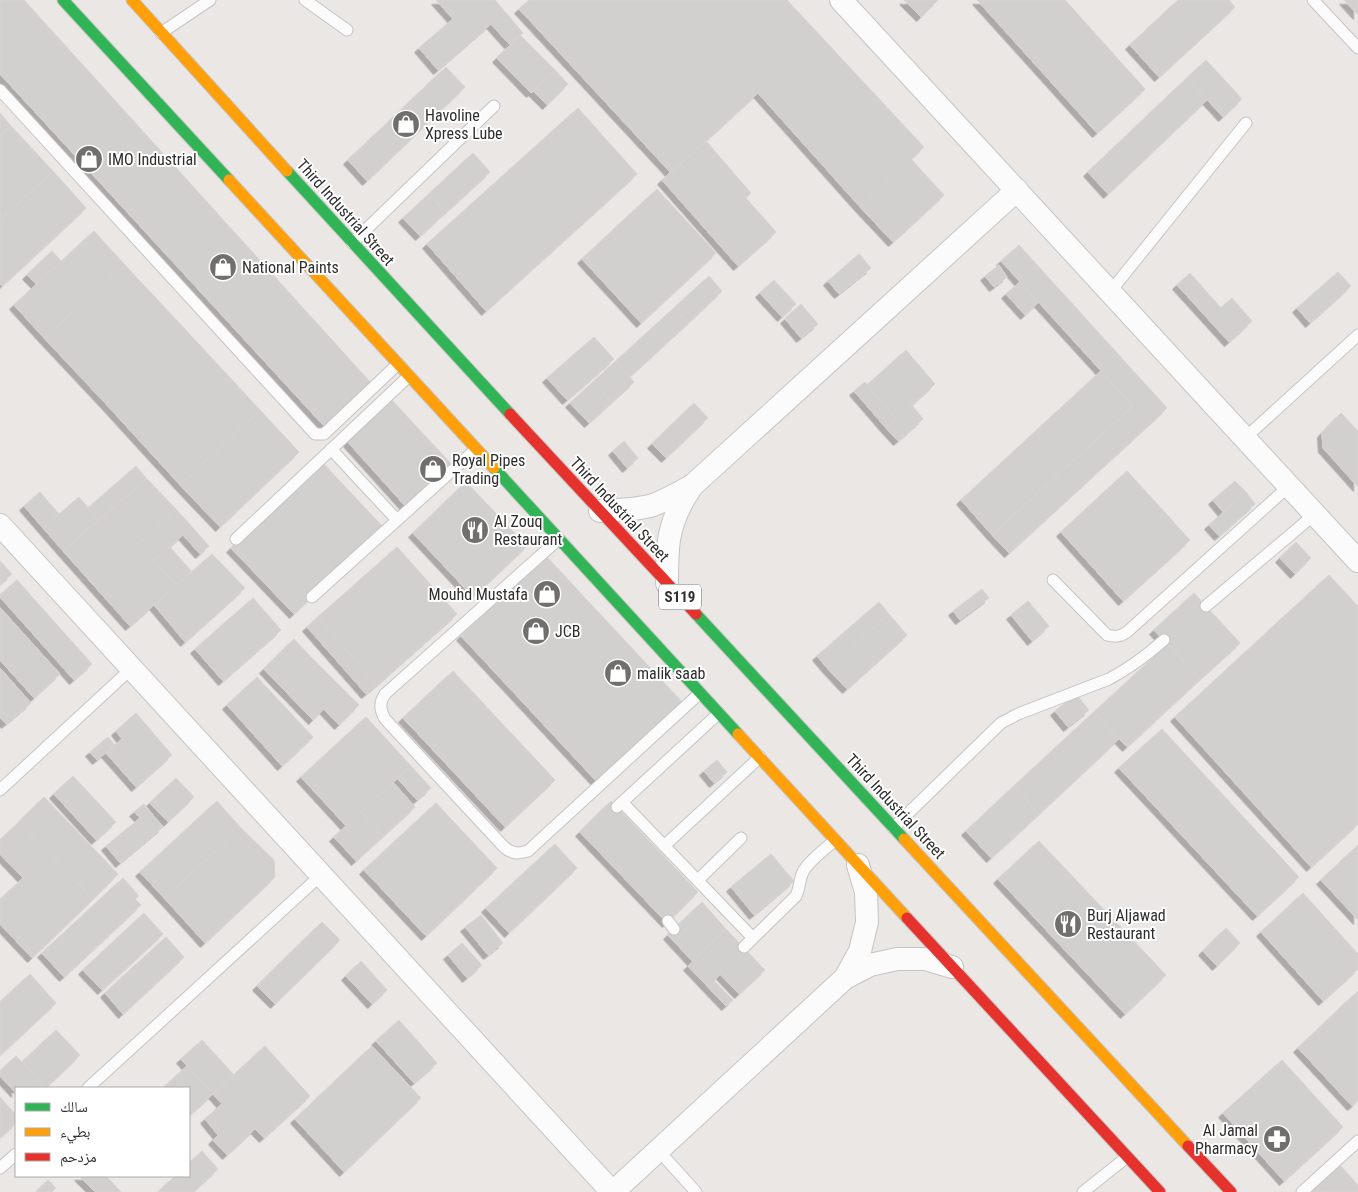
<svg xmlns="http://www.w3.org/2000/svg" width="1358" height="1192" viewBox="0 0 1358 1192" font-family="'Roboto Condensed','Noto Naskh Arabic',sans-serif">
<defs>
<filter id="shadow"><feDropShadow dx="-4.5" dy="4.5" stdDeviation="0" flood-color="#0004"/></filter>
</defs>
<rect width="100%" height="100%" fill="#eae7e5"/>
<path fill="#d2d0ce" stroke="#d6d3d1" filter="url(#shadow)" d="M0 0H24L371 383 324 426 0 74Z
M436 0H495L523 33 509 44 491 24 438 70 419 48 453 19Z
M529 0H787L924 147 860 207 758 93 671 173 519 9Z
M904 0H938L921 17Z
M977 0H1065L1145 89 1097 133Z
M1178 0H1229L1235 7 1159 77 1130 45Z
M1344 0H1358V15Z
M520 35 555 70 531 93 497 58Z
M1206 60 1242 99 1223 117 1187 78Z
M446 67 465 87 367 181 348 160Z
M555 70 568 84 547 105 533 91Z
M1187 78 1207 100 1108 194 1088 172Z
M578 108 637 174 486 311 427 244Z
M0 113 11 126 0 136Z
M11 126 53 171 0 220V136Z
M706 141 751 193 746 198 776 232 738 266 662 180Z
M473 153 490 172 446 212 429 194Z
M911 159 944 195 893 242 860 207Z
M53 171 86 208 2 286 0 284V220Z
M657 189 716 253 641 323 582 259Z
M429 194 446 212 420 236 403 218Z
M94 231 125 265 44 338 14 305Z
M1019 245 1167 408 1009 553 992 535 1133 406 1001 261Z
M52 251 61 261 36 284 27 275Z
M859 254 871 268 839 294 828 281Z
M125 265 183 327 106 404 44 338Z
M999 265 1007 277 994 287 985 276Z
M1338 272 1351 286 1310 323 1297 308Z
M1190 273 1221 308 1232 298 1252 321 1229 342 1177 285Z
M709 276 722 291 688 323 674 308Z
M774 280 796 304 782 317 760 293Z
M1020 282 1039 302 1025 315 1006 294Z
M801 304 818 324 801 338 785 319Z
M674 308 688 323 629 377 616 361Z
M183 327 260 410 180 485 106 404Z
M594 337 614 359 567 400 547 378Z
M906 350 935 384 896 419 867 385Z
M616 361 634 382 612 402 593 382Z
M1101 371 1133 406 992 535 961 500Z
M593 382 612 402 589 423 570 403Z
M865 382 896 419 886 428 854 391Z
M390 398 454 467 408 509 345 439Z
M694 403 708 418 666 458 652 444Z
M912 405 923 419 898 441 886 428Z
M260 410 299 452 220 527 180 485Z
M1341 413 1358 431V487L1323 448 1322 433Z
M624 441 638 458 627 468 613 451Z
M322 462 384 528 294 614 231 548Z
M136 466 147 479 98 520 88 508Z
M1127 471 1190 540 1123 601 1061 532Z
M147 479 176 509 138 544 177 585 130 626 63 551Z
M1235 481 1246 492 1223 512 1213 500Z
M466 482 527 546 473 597 413 533Z
M40 492 59 514 43 528 24 506Z
M1246 492 1255 504 1219 536 1209 525Z
M79 497 98 520 63 551 43 528Z
M176 509 209 546 200 554 183 535 154 561 138 544Z
M1296 542 1311 558 1295 574 1280 558Z
M170 547 192 572 177 585 154 561Z
M397 547 457 614 377 685 318 617Z
M212 554 245 588 185 642 154 605Z
M546 556 683 703 598 783 461 636Z
M0 561 12 574 0 584Z
M1329 575 1358 606V824L1311 867 1175 717Z
M17 580 92 664 74 680 0 597V595Z
M982 589 989 598 960 620 953 611Z
M1194 593 1240 643 1200 679 1154 630Z
M253 598 281 630 223 681 195 649Z
M1028 601 1049 626 1032 641 1011 615Z
M879 602 889 614 828 669 817 656Z
M0 608 60 674 34 698 0 660Z
M889 614 907 635 847 689 828 669Z
M318 617 377 685 366 694 307 627Z
M294 639 310 656 280 686 264 669Z
M1168 644 1200 679 1127 747 1094 712Z
M310 656 318 664 288 694 280 686Z
M318 664 359 705 339 725 324 709 313 720 288 694Z
M0 668 31 703 6 724 0 717Z
M453 671 555 780 505 827 403 718Z
M257 677 313 737 282 766 227 705Z
M1076 694 1089 710 1068 727 1055 711Z
M1094 712 1119 739 1039 814 1014 786Z
M136 713 172 755 136 787 106 753 122 739 116 731Z
M366 717 411 766 346 826 301 777Z
M1162 729 1299 877 1257 916 1119 768Z
M108 737 115 745 97 760 90 752Z
M717 760 727 772 714 783 704 771Z
M411 766 431 788 417 800 397 778Z
M73 776 116 822 96 840 54 794Z
M176 778 194 797 168 822 150 803Z
M393 782 415 807 383 836 361 812Z
M1014 786 1039 814 991 858 966 831Z
M44 797 118 874 93 899 19 822Z
M217 801 241 828 164 898 140 872Z
M611 801 698 892 667 923 580 832Z
M436 803 497 868 426 936 364 870Z
M144 804 163 827 120 863 106 846 140 818 134 812Z
M361 812 383 836 356 861 334 837Z
M19 822 93 899 32 958 0 924V900L23 878 0 854V840Z
M241 828 274 860 275 877 205 943 164 898Z
M1039 841 1166 975 1125 1014 998 879Z
M555 844 577 868 509 933 486 908Z
M1358 845V920L1321 880Z
M771 854 794 881 754 915 731 887Z
M123 878 139 896 135 899 141 905 64 977 42 953Z
M1303 893 1358 954V969L1323 1001 1261 932Z
M702 902 726 929 692 961 668 935Z
M144 913 163 934 102 990 83 970Z
M481 915 503 943 488 955 465 927Z
M322 922 340 940 275 1004 257 986Z
M1226 928 1240 943 1217 966 1203 951Z
M726 929 765 970 739 994 720 974 714 981 733 1000 726 1006 688 966Z
M166 937 184 957 123 1014 105 993Z
M462 943 482 965 467 978 448 955Z
M361 961 387 990 372 1004 346 976Z
M30 974 56 1003 0 1055V1002Z
M1358 991V1101L1352 1106 1298 1048Z
M399 1020 437 1063 414 1083 376 1041Z
M56 1030 80 1055 46 1088 22 1062Z
M202 1040 234 1075 213 1094 181 1059Z
M265 1046 310 1096 264 1138 255 1129 227 1155 213 1140 218 1135 205 1119 222 1104 213 1094Z
M372 1046 421 1098 344 1172 295 1119Z
M16 1056 46 1088H16V1093L0 1076V1071Z
M1282 1060 1343 1127 1284 1181 1223 1113Z
M187 1066 213 1094 190 1115 189 1113V1088H166L165 1086Z
M0 1097 16 1115V1123L0 1138Z
M202 1151 218 1169 193 1192H158L175 1176H189V1163Z
M1340 1165 1358 1185V1192H1311Z
M79 1176H106L121 1192H95Z
M48 1180 56 1188 52 1192H36Z"/>
<g fill="none" stroke-linecap="round" stroke-linejoin="round">
<g stroke="#c5c4c5" stroke-width="13">
<path id="lane" d="M305 0 347 30
M1313 0 1358 48
M161 33 210 0
M0 90 315 434H324L398 364
M352 243 494 106
M1110 292 1246 123
M1245 438 1358 335
M331 449 397 520
M236 539 409 376
M559 539 385 694C379 703 380 710 385 719L504 847C512 854 518 854 528 851L700 693
M1053 580 1107 635C1115 637 1120 637 1127 632L1289 486
M312 597 476 449
M1206 606 1315 514
M0 790 132 668
M622 802 753 938
M617 807 719 713
M893 828 1001 723 1018 714 1109 679C1130 668 1147 655 1164 640
M664 846 760 757
M698 880 741 838
M668 921 674 929
M744 947 796 896C800 888 799 880 803 872 809 860 826 849 835 840
M88 1088 321 875
M658 1150 696 1192
M0 1168 16 1154
M1083 1192 1127 1157
M1302 1192 1358 1141"/>
</g>
<g stroke="#c5c4c5" stroke-width="24">
<path id="street" d="M841 0 1358 561
M600 511C616 510 634 510 650 506 666 501 679 493 693 485L1017 190
M0 525 612 1192
M667 583C667 569 667 554 669 540 672 520 681 502 692 486
M845 978 860 951 867 922 866 892 858 865
M613 1192 845 978 870 965 897 959H925L952 967"/>
</g>
<g stroke="#c6c4c4" stroke-width="13">
<path id="fast" d="M63 0 229 180
M287 171 510 414
M494 468 738 734
M696 614 904 839"/>
</g>
<g stroke="#c6c4c4" stroke-width="13">
<path id="slow" d="M132 0 287 171
M229 180 494 468
M738 734 907 918
M904 839 1188 1146"/>
</g>
<g stroke="#c6c4c4" stroke-width="13">
<path id="jam" d="M510 414 696 614
M907 918 1160 1192
M1188 1146 1231 1192"/>
</g>
<use href="#lane" stroke="#fcfbfb" stroke-width="11"/>
<use href="#street" stroke="#fcfbfb" stroke-width="22"/>
<use href="#fast" stroke="#30b455" stroke-width="11"/>
<use href="#slow" stroke="#ff9f0a" stroke-width="11"/>
<use href="#jam" stroke="#e5322d" stroke-width="11"/>
</g>
<defs>
<g id="shop-disc" transform="scale(1.4375)"><circle r="9.5" fill="#706f6e" stroke="#fff"/><path d="M-5-2.5h2.3a2.7 3.5 0 0 1 5.4 0H5L5.5 6h-11ZM-1.5-2.5h3a1.5 2.3 0 0 0-3 0Z" fill="#fff"/></g>
<g id="restaurant-disc" transform="scale(1.4375)"><circle r="9.5" fill="#706f6e" stroke="#fff"/><path d="M-5-6h1v4h1v-4h1v4h1v-4h1v5L-1.5 .5V6h-2V.5L-5-1ZM5-6V6H3V1.5H1.5Q1.5-4 5-6Z" fill="#fff"/></g>
<g id="pharmacy-disc" transform="scale(1.4375)"><circle r="9.5" fill="#706f6e" stroke="#fff"/><path d="M-2-6h4v4h4v4h-4v4h-4v-4h-4v-4h4Z" fill="#fff"/></g>
</defs>
<g fill-rule="evenodd">
<use href="#shop-disc" x="406" y="124"/>
<use href="#shop-disc" x="89" y="159"/>
<use href="#shop-disc" x="223" y="267"/>
<use href="#shop-disc" x="433" y="469"/>
<use href="#restaurant-disc" x="475" y="530"/>
<use href="#shop-disc" x="547" y="594"/>
<use href="#shop-disc" x="536" y="631"/>
<use href="#shop-disc" x="618" y="673"/>
<use href="#restaurant-disc" x="1068" y="924"/>
<use href="#pharmacy-disc" x="1277" y="1139"/>
</g>
<g text-anchor="middle" stroke-width="4" stroke-linejoin="round" paint-order="stroke">
<rect fill="#fff" stroke="#6d6d6d" stroke-width="1" x="659" y="584.5" width="42" height="25" rx="4"/>
<g font-size="15" font-weight="bold" fill="#2e2e2e">
<text x="680" y="602">S119</text>
</g>
<g font-size="16" fill="#2e2e2e" stroke="#fff" text-anchor="start">
<text x="425" y="121">Havoline<tspan x="425" dy="18">Xpress Lube</tspan></text>
<text x="108" y="165">IMO Industrial</text>
<text x="242" y="273">National Paints</text>
<text x="452" y="466">Royal Pipes<tspan x="452" dy="18">Trading</tspan></text>
<text x="494" y="527">Al Zouq<tspan x="494" dy="18">Restaurant</tspan></text>
<text x="528" y="600" text-anchor="end">Mouhd Mustafa</text>
<text x="555" y="637">JCB</text>
<text x="637" y="679">malik saab</text>
<text x="1087" y="921">Burj Aljawad<tspan x="1087" dy="18">Restaurant</tspan></text>
<text x="1258" y="1136" text-anchor="end">Al Jamal<tspan x="1258" dy="18">Pharmacy</tspan></text>
</g>
<g font-size="16" fill="#2e2e2e" stroke="#fff">
<text transform="translate(346 212) rotate(48)" y="6">Third Industrial Street</text>
<text transform="translate(620 509) rotate(47)" y="6">Third Industrial Street</text>
<text transform="translate(896 806) rotate(47)" y="6">Third Industrial Street</text>
</g>
</g>
<rect x="15" y="1087" width="175" height="90" fill="#ffffff" stroke="#ababab"/>
<rect x="25" y="1103" width="25" height="8" fill="#30b455" stroke="#ababab"/>
<text x="60" y="1112" font-size="15" fill="#2e2e2e">سالك</text>
<rect x="25" y="1128" width="25" height="8" fill="#ff9f0a" stroke="#ababab"/>
<text x="60" y="1137" font-size="15" fill="#2e2e2e">بطيء</text>
<rect x="25" y="1153" width="25" height="8" fill="#e5322d" stroke="#ababab"/>
<text x="60" y="1162" font-size="15" fill="#2e2e2e">مزدحم</text>
</svg>
